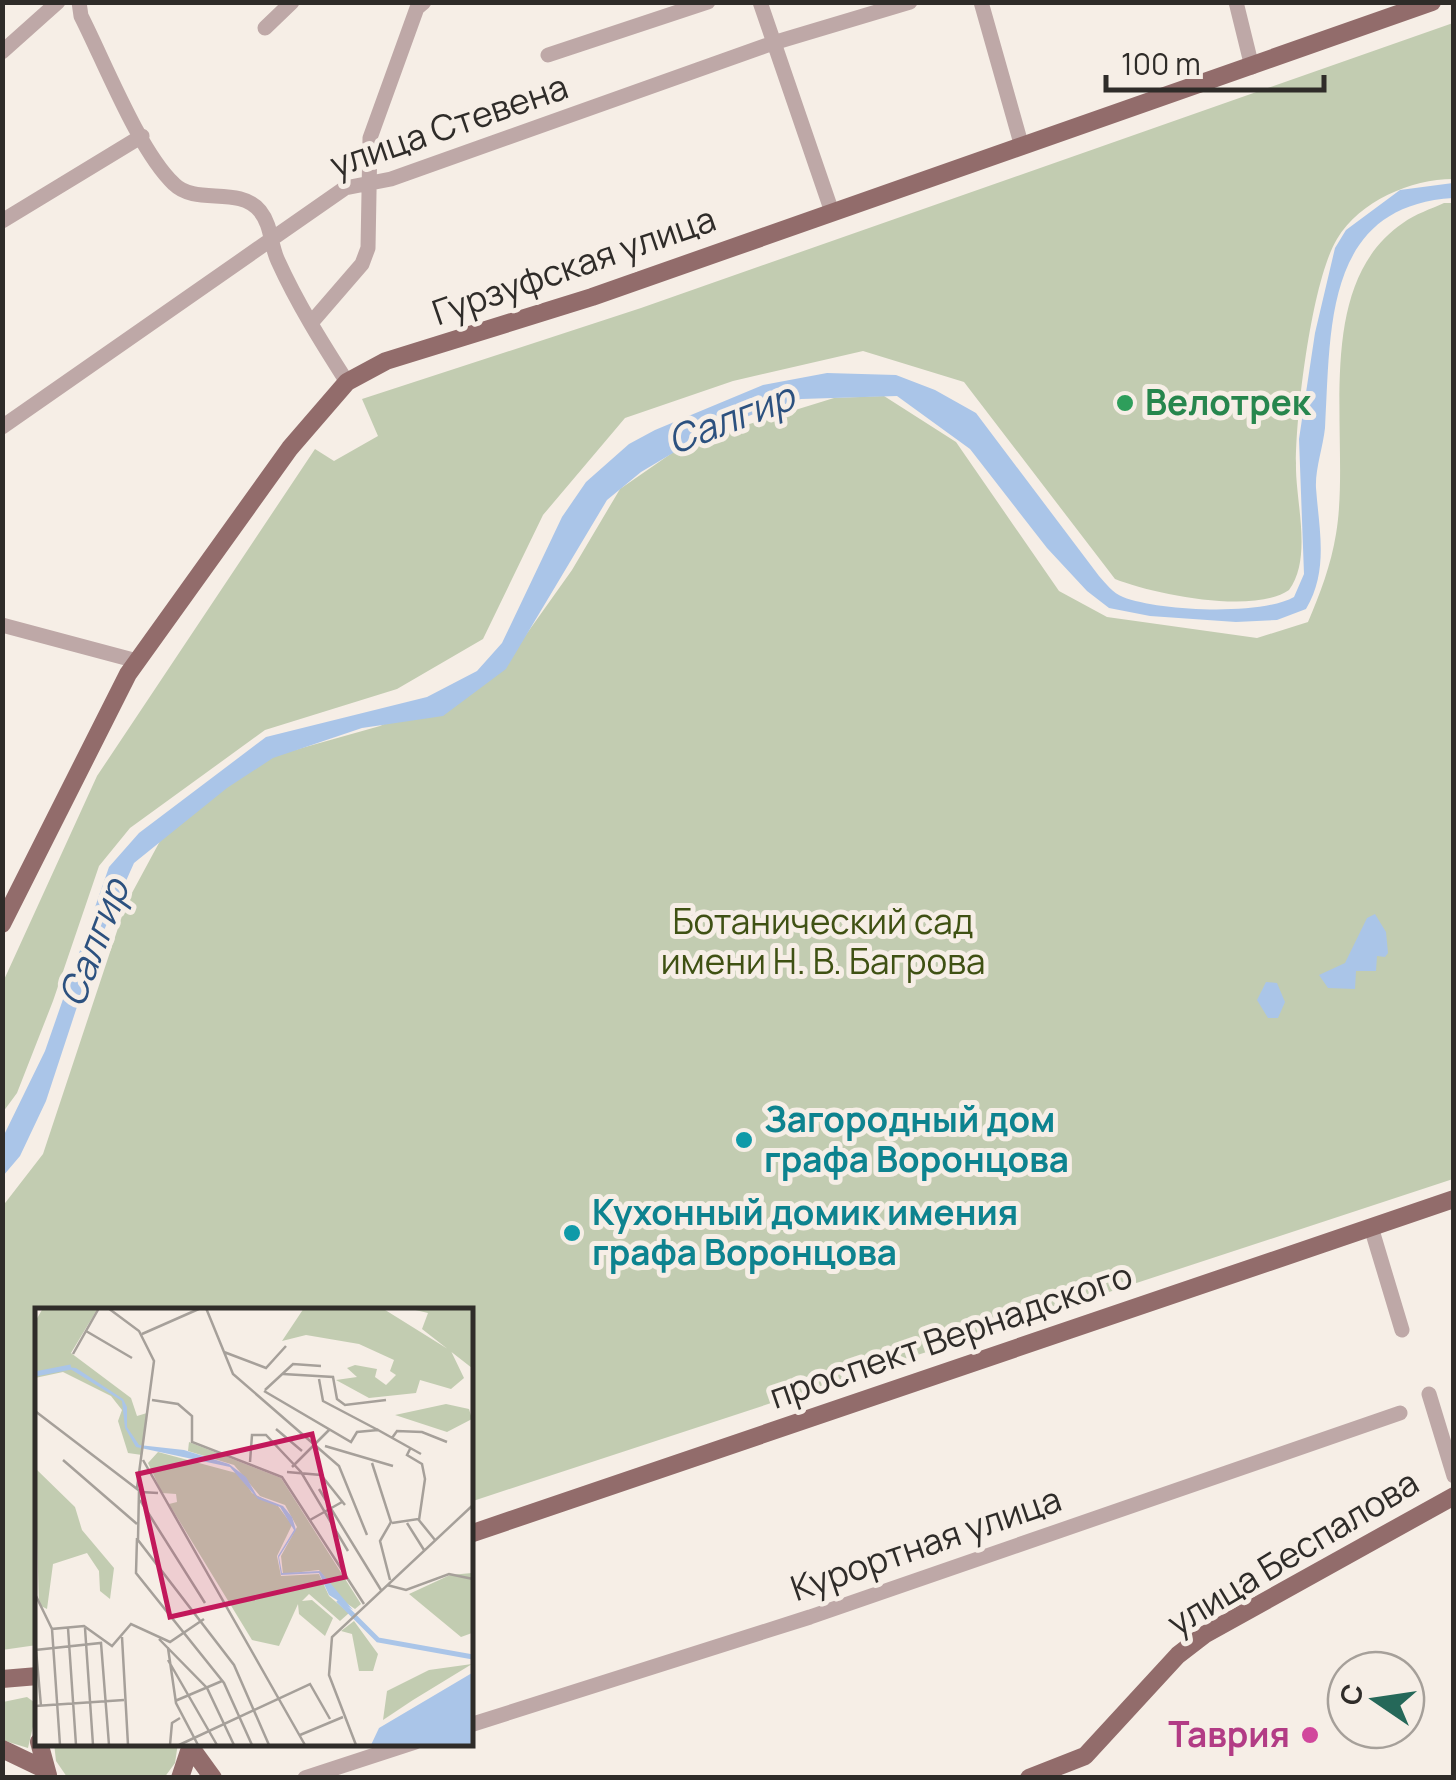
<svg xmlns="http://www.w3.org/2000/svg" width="1456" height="1780" viewBox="0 0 1456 1780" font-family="Manrope,sans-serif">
<rect width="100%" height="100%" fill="#f6eee6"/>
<path fill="#c2ccb1" d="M1453 23V179C1411 179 1360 201 1337 239 1312 280 1296 412 1296 463 1295 500 1313 558 1289 590 1253 615 1153 594 1115 579L964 382 863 351 733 381 625 418 543 515 483 639 397 689 265 730 130 828 99 866 53 1001 17 1093 3 1112V982L97 776 315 449 334 461 378 436 362 399 641 308Z
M1444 203H1453V1179L470 1502V1310H38L37 1645 2 1650V1207L43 1154 126 904 160 841 224 785 277 755 380 726 503 667 572 570 620 489 685 444 834 398 884 396 956 442 1059 591 1107 617 1257 638 1308 622C1320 594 1331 565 1336 534 1352 441 1309 287 1403 223 1415 214 1431 209 1444 203Z
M27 1697 38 1705 28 1748 2 1740 3 1702Z
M54 1743V1742L178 1743 175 1763 164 1778 67 1777 56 1761Z"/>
<path fill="#aac5e8" d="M1453 183V198C1323 206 1331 330 1325 428 1323 447 1315 470 1316 488 1319 530 1329 570 1306 609L1277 620 1236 622 1150 616 1109 608 1087 591 1047 548 970 449 897 396 801 399 751 415 693 441 641 472 607 500 506 669 443 716 362 728 273 758 227 788 134 863 97 946 46 1101 20 1156 3 1176V1137L45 1051 109 867 139 833 266 737 427 697 477 671 502 643 562 517 586 482 629 444 655 430 763 385 827 373 896 375 935 390 976 413 1099 576C1106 584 1113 593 1123 597 1158 611 1260 616 1294 597L1304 574 1299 439 1315 333 1335 248 1346 230 1400 190Z
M1375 914 1386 932 1388 953 1385 957 1377 956 1376 971H1356L1355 989 1328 988 1319 975 1345 963 1367 918Z
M1266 982 1277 983 1285 1002 1278 1018H1268L1257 1000Z"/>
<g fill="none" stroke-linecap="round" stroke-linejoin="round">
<path stroke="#bea8a7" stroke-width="15" d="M79 2 81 16C104 61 139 151 174 184 196 206 239 185 260 211 272 226 270 244 278 261 297 303 322 343 347 382
M760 2 832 212
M981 2 1022 147
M1236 2 1252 67
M265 28 292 2
M2 52 58 2
M548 55 708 2
M2 221 142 136
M311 323 362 264 368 248 370 138 417 8 424 2
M2 427 345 188 391 179 773 43 910 2
M2 625 137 661
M1371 1227 1402 1330
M1429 1394 1454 1476
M470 1725 810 1617 1400 1413
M305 1778 415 1742"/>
<path stroke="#926c6b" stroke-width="18" d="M2 924 128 674 290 448 347 382 386 361 592 297 1432 2
M470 1534 1454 1199
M2 1679 38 1676
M39 1742 48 1775
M2 1749 42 1768
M192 1749 213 1778
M180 1778 192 1742
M1029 1778 1085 1756 1178 1655 1204 1635 1454 1496"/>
</g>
<circle fill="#2e9e5b" stroke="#f6eee6" stroke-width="4" cx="1125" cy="403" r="10"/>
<g fill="#0f9aa8" stroke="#f6eee6" stroke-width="4">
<circle cx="744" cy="1140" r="10"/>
<circle cx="572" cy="1233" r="10"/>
</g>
<circle fill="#d1479c" stroke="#f6eee6" stroke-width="4" cx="1310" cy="1735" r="10"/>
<g text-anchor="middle" stroke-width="10" stroke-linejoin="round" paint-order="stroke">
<g font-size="35" fill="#2f2c29" stroke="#f6eee6">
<text transform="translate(449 126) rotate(-19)" y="12">улица Стевена</text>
<text transform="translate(574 266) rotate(-19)" y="12">Гурзуфская улица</text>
<text transform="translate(951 1336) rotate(-19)" y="12">проспект Вернадского</text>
<text transform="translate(926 1544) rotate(-19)" y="12">Курортная улица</text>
<text transform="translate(1293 1553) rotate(-31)" y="12">улица Беспалова</text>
</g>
<g font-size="35" font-weight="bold" fill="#27864d" stroke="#f6eee6" text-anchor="start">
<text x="1145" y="415">Велотрек</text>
</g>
<g font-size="35" fill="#3f5113" stroke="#f6eee6">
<text x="823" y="934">Ботанический сад<tspan x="823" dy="40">имени Н. В. Багрова</tspan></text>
</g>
<g font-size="35" font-weight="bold" fill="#0d838f" stroke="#f6eee6" text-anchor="start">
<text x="764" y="1132">Загородный дом<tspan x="764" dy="40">графа Воронцова</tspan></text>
<text x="592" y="1225">Кухонный домик имения<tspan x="592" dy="40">графа Воронцова</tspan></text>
</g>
<g font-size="35" font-weight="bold" fill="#b23c85" stroke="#f6eee6" text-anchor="end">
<text x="1290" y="1747">Таврия</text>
</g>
<g font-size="38" font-style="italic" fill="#2c517f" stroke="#f6eee6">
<text transform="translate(731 419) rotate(-21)" y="13">Салгир</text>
<text transform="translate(94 943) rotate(-69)" y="13">Салгир</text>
</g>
</g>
<g transform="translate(35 1308)">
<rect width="438" height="438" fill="#f6eee6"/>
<path d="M8 0H63L36 45 96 90 102 108 112 105 107 147 93 145 83 113 87 102 76 88 28 64 0 70V14ZM269 0H347L416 43 429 70 416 81 385 72 381 85 334 90 301 72 322 69 312 60 320 57 342 61 340 69 351 77 361 67 355 63 359 52 324 36 271 27 247 33ZM372 0H437V60L387 21 393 5ZM411 96 434 101 437 111 412 124 360 107ZM154 134 246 170 326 296 320 301 308 293 284 262 248 266 246 248 262 219 250 197 225 188 199 157 153 143ZM123 144 205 166 217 185 243 198 257 217 242 248 246 268 284 266 294 288 314 305 305 313 274 286 267 293 277 292 298 310 290 328 264 306 263 296 244 338 217 332 134 196 142 194 141 186 127 185 113 155ZM0 160 40 199 47 222 79 260 75 291 65 283 64 263 52 245 18 256 12 301 4 297ZM437 265V325L426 329 374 286 415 267ZM319 313 343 346 338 363H324L317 326 306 323ZM437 356 378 392 348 412 352 383 394 362Z" fill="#c2ccb1"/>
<path d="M32 59 41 60 88 91 92 99V119L104 137 149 142 194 156 211 169 222 188 248 198 257 209 261 222 244 249 247 265 285 263 318 302 294 287 284 265 246 267 243 248 259 222 245 199 223 191 195 159 101 139 90 120 87 93ZM437 365V437H336L344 420Z" fill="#aac5e8"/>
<path fill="none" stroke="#aac5e8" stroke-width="5" d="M0 66 36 59M303 292 343 332 438 349"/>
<path fill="none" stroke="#a6a09a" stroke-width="2.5" d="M73 0 104 23 119 53 102 180M171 0 198 66 304 158 332 227M51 23 97 50M107 26 166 0M189 44 231 60 251 38M38 46 64 0M248 66 298 69 302 91 310 97 351 92M284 71 288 93 343 122M230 82 258 56 286 58M229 83 316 134 322 124 343 122 386 146M117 92 143 96 157 108V134L247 169 329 296M0 103 106 184 123 185M241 121 267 143M357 130 362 123 387 124 412 134M290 138 358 158M375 141 372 147 387 156 390 171 384 212M28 152 102 216M108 152 270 437M215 154 217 127H231L266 164 313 243M337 155 356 214 345 233 355 272M257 159 295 121M252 164 286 167 310 197M284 181 346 282M104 182 103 232 199 357 234 437M105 192 170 295M275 212 307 194M357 215 383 211 400 232M372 215 389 242M102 230 101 265 189 375 217 437M352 277 371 282 414 266 438 271M0 286 17 321M33 320 41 437M50 320 58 437M87 329 93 437M0 330 6 398M124 331 172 380 199 437M133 340 141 395 163 437M0 342 66 335 74 437M133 352 182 437M140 393 187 373M0 398 89 392M265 427 308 409M25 437 17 321 49 318 77 338 96 316 135 334 169 311M135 437 137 415 145 410M144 437 275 376 295 411M321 437 294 367 297 329 438 197"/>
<path fill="#c2185b" fill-opacity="0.15" stroke="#c2185b" stroke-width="5" d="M277 126 310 269 135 309 103 166Z"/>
<rect width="438" height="438" fill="none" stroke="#2f2c29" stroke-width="5"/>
</g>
<rect width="1456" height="1780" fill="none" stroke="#2f2c29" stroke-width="10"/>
<g transform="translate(1376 1700) rotate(283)"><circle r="48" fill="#f6eee6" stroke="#a6a09a" stroke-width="2.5"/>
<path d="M0-8L18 38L0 25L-18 38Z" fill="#256859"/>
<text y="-15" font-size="28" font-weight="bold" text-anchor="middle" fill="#2f2c29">С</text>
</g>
<path d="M1106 75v15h218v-15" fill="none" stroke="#2f2c29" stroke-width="5"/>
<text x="1121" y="75" font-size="30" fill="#2f2c29" stroke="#f6eee6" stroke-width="8" paint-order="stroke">100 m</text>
</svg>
